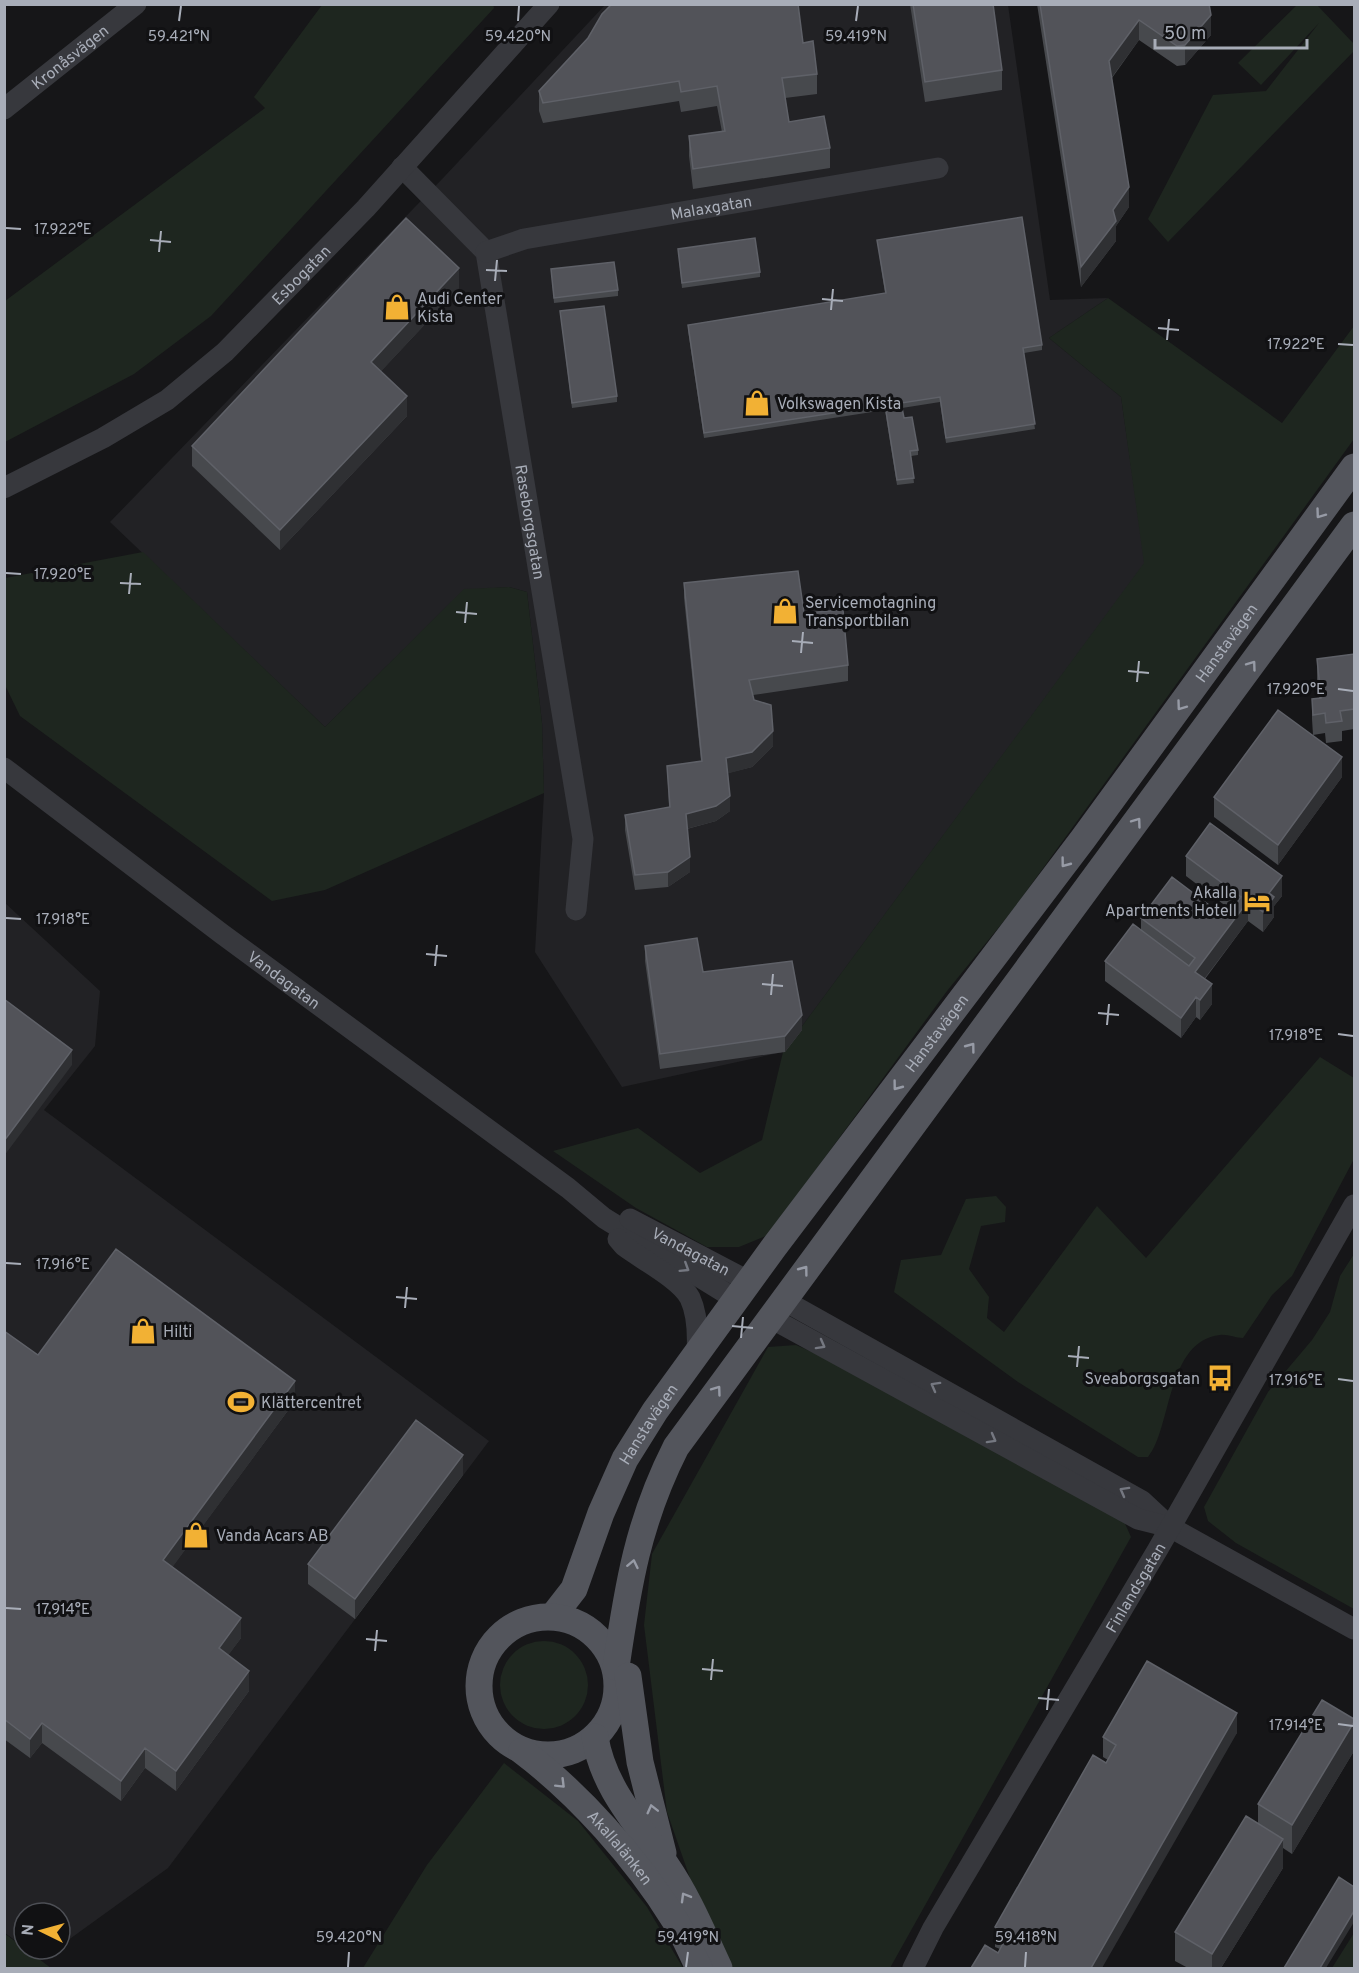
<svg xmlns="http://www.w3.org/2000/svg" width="1359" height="1973" viewBox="0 0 1359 1973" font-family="Overpass,sans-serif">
<rect width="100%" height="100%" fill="#161618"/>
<path fill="#222225" d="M605 5H1008L1050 300 1108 298 1049 338 1121 397 1145 563 783 1052 622 1087 535 952 544 793 542 723 527 592 509 587 464 590 325 727 110 522 445 176Z
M4 902 100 991 95 1046 44 1110 489 1441 168 1868 60 1946V1913H24V1947L5 1933Z"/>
<path fill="#1e261f" d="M1298 4 1317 5 1354 44V51L1168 242 1148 219 1213 95 1266 91 1319 23 1261 85 1238 63Z
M322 5 493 4 494 8 211 316 134 374 5 442V301L265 108 254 97Z
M1108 298 1282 423 1354 326V439L1012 911 947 991 768 1235 739 1247H707L636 1208 553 1151 638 1128 700 1173 762 1140 783 1052 1144 563 1121 397 1049 338Z
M143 552 325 727 464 589 509 587 527 592 542 723 544 793 325 890 272 901 20 716 5 685V578Z
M1320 1057 1354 1078V1159L1292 1276 1272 1295 1243 1338C1236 1338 1227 1334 1220 1335 1166 1341 1172 1428 1148 1457H1138L1018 1382 894 1292 901 1260 941 1255 966 1199 996 1196 1006 1207 1005 1222 981 1226 969 1269 989 1297 987 1318 1004 1332 1097 1206 1146 1258Z
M1354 1254V1609L1236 1543 1208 1521 1204 1507 1268 1392 1312 1340 1330 1312 1340 1276Z
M796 1345 868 1377 1123 1519 1131 1537 890 1968H732L699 1904 667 1812 644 1625 652 1554 768 1347Z
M500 1685a44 44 0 1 1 88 0a44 44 0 1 1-88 0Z
M504 1763 578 1821 647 1907 683 1968H363L427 1865Z
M4 1933 51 1968H5Z
M1354 1933V1968H1332Z"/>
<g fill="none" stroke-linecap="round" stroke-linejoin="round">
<g stroke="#37383d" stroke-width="21">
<path id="s1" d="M4 109 136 4"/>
<path id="s2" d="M402 167 486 252 583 839 576 910"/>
<path id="s3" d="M486 252 524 239 938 168"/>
<path id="s4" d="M4 488 103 438 167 400 225 352 366 208 549 4"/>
<path id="s5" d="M4 768 222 934 568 1188 604 1218 737 1300"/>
<path id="s6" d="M630 1219 750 1282"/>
<path d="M618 1239 624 1246C641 1259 680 1279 690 1298 697 1313 698 1336 697 1353"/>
<path d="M783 1300 1142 1501 1170 1527 1354 1629"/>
<path d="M769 1317 1138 1519 1166 1526"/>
<path id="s7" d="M913 1968 933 1928 1158 1549 1354 1205"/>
</g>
<g stroke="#53555c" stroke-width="27">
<path id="s8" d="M553 1616 574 1589 601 1513 625 1459 655 1411 774 1247 1083 839 1354 467"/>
<circle cx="548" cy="1686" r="69"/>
<path d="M616 1667C628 1585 638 1522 676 1447L1354 525"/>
<path d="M628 1676 640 1762 663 1853"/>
<path d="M595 1737C603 1788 638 1824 666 1865 688 1897 703 1934 719 1968"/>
<path id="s9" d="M522 1751C579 1794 636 1858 674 1919 684 1934 691 1952 699 1968"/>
</g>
</g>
<path fill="#47494d" d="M910 4H993L1002 70V90L925 102Z
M1037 4H1209L1211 35 1185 65 1177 66 1139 40 1112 78 1129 207 1116 226V241L1081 287Z
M803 43 817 74V94L785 98 789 122 830 148V168L693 189 689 156V136L722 132 717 106 681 112 679 101 543 123 539 111V91Z
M877 240 1042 345V350L1024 353 1035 429 946 443 940 402 902 408 904 418 918 450V455L911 456 914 483 897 485 885 410 704 438 688 330V325L885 293Z
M678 249 760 272V277L682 288Z
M551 269 618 290V296L554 303Z
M459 288 381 371 407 416 280 550 192 466V446Z
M560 311 617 396V402L572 408Z
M684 583 804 613 848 665V681L753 695 754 700 773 746 752 767 728 773 730 811 716 821 687 829 690 872 668 887 635 890 625 830V815L669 807 667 766 701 761 684 598Z
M1354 654V729L1342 731V741L1326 743 1325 733 1313 735 1312 719V699L1319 698 1317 679V659Z
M1342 777 1278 865 1214 817V797Z
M1186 856 1282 896 1274 906V917L1263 932 1248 921 1205 979 1212 1004 1200 1020 1196 1017 1181 1038 1105 981V961L1141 930V918L1225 917 1231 910 1186 876Z
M645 946 703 972 802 1030 785 1052 660 1069 645 961Z
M4 1331 38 1355 295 1401 172 1567 241 1638 228 1655 249 1691 176 1791 145 1768 121 1801 42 1743 30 1758 4 1739Z
M463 1475 355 1619 308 1584V1564Z
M1354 1719V1751L1292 1854 1283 1848V1868L1221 1968H1188L1175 1961V1932L1258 1824V1804Z
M1237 1733 998 1953 1000 1949 995 1947V1927L1108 1760 1103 1757V1737Z"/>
<path fill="#2f3033" d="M1211 15V35L1185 65V45Z
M1139 20V40L1109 81V61Z
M1129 187V207L1116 226V241L1081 287V267L1113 210Z
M459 268V288L371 382V362Z
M407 396V416L280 550V530Z
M773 731V746L752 767 726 774V758Z
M1342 757V777L1278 865V845Z
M730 796V811L716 821 686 829V814Z
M690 857V872L668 887V872Z
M1282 876V896L1274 906V917L1263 932V912L1269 893Z
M1248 901V921L1195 991V972Z
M1212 984V1004L1200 1020V1000Z
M1196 997V1017L1181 1038V1018Z
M802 1015V1030L785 1052V1036Z
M72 1050V1065L4 1156V1141Z
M295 1381V1401L163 1580V1560Z
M463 1455V1475L355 1619V1599Z
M241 1618V1638L219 1668V1648Z
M249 1671V1691L176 1791V1771Z
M1237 1713V1733L1102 1968H1091Z
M1354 1722V1751L1292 1854V1825Z
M42 1723V1743L30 1758V1739Z
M145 1748V1768L121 1801V1781Z
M1283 1839V1868L1221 1968H1212V1954Z
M1354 1911V1922L1326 1968H1320Z"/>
<path fill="#525359" stroke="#5f6168" stroke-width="1.5" d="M612 4H798L803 43 813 41 817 74 782 78 789 122 824 116 830 148 693 169 689 136 725 131 717 86 681 92 679 81 543 103 539 91 588 38 602 14Z
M913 4H993L1002 70 925 82Z
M1040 4H1209L1211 15 1185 45 1177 46 1139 20 1109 61 1129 187 1113 210 1116 221 1081 267Z
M1022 217 1042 345 1023 348 1035 424 946 438 940 397 901 403 904 418 912 417 918 450 910 451 914 478 897 480 885 405 704 433 688 325 886 293 877 240Z
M406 218 459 268 371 362 407 396 280 530 192 446Z
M755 238 760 272 682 283 678 249Z
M614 262 618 290 554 298 551 269Z
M604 306 617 396 572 403 560 311Z
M798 571 804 613 843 610 848 665 749 680 754 700 771 705 773 731 752 752 726 758 730 796 716 806 686 814 690 857 668 872 635 875 625 815 670 807 667 766 702 761 684 583Z
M1354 654V709L1340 711 1342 721 1326 723 1325 713 1313 715 1312 699 1321 698 1317 659Z
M1278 710 1342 757 1278 845 1214 797Z
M1210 823 1282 876 1269 893 1274 897 1263 912 1248 901 1195 972 1212 984 1200 1000 1196 997 1181 1018 1105 961 1133 924 1189 966 1195 958 1141 918 1172 877 1225 917 1241 897 1186 856Z
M697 938 703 972 792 961 802 1015 785 1036 660 1054 645 946Z
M4 999 72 1050 4 1141Z
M116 1249 295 1381 163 1560 241 1618 219 1648 249 1671 176 1771 145 1748 121 1781 42 1723 30 1739 4 1719V1331L38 1355Z
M416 1420 463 1455 355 1599 308 1564Z
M1147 1661 1237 1713 1091 1968H971L985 1945 998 1953 1008 1934 995 1927 1093 1755 1106 1763 1116 1745 1103 1737Z
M1322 1700 1354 1719V1722L1292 1825 1258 1804Z
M1246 1816 1283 1839 1212 1954 1175 1932Z
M1339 1877 1354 1887V1911L1320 1968H1284Z"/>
<defs><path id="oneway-chevron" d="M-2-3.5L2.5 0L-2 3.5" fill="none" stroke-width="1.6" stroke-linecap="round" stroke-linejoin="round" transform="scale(1.5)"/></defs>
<g stroke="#979ba6">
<use href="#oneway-chevron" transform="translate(1320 514) rotate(126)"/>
<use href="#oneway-chevron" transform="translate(1252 665) rotate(-54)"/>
<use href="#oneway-chevron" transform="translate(1181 706) rotate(126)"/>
<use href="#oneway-chevron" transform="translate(1137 822) rotate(-54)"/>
<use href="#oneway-chevron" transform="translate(1065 863) rotate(127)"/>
<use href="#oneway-chevron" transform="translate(971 1047) rotate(-53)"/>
<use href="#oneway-chevron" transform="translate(897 1086) rotate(127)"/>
<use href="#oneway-chevron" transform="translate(804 1270) rotate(-53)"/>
<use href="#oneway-chevron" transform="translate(717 1390) rotate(-54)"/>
<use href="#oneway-chevron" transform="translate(633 1564) rotate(-78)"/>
<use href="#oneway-chevron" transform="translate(561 1784) rotate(45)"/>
<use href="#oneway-chevron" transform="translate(652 1809) rotate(-104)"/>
<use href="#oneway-chevron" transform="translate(685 1897) rotate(-120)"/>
</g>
<g stroke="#757881">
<use href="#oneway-chevron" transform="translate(685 1268) rotate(32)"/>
<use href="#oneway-chevron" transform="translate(821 1345) rotate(29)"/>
<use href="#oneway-chevron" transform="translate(935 1386) rotate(-151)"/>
<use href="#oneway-chevron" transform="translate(992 1439) rotate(29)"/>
<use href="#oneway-chevron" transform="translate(1124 1491) rotate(-151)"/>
</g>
<path fill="none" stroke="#a8adb8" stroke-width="2" d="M179 21 181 6M518 21 519 6M856 21 858 6M6 228 21 229M150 240 171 242M159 252 161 231M486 270 507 271M495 281 497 260M822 299 843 301M831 310 833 289M1158 328 1179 330M1167 340 1169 319M1338 344 1353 345M6 573 21 574M120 583 141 584M129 594 131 573M456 612 477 614M465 623 467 602M792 641 813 643M801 653 803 632M1128 671 1149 673M1137 682 1139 661M1338 689 1353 691M6 918 21 919M426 954 447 956M435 966 437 945M762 984 783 986M771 995 773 974M1098 1013 1119 1015M1107 1025 1109 1004M1338 1034 1353 1036M6 1263 21 1264M396 1297 417 1299M405 1308 407 1287M732 1326 753 1328M741 1338 743 1317M1068 1356 1089 1358M1077 1367 1079 1346M1338 1379 1353 1381M6 1608 21 1609M366 1639 387 1641M375 1651 377 1630M702 1669 723 1671M711 1680 713 1659M1038 1698 1059 1700M1047 1710 1049 1689M1338 1724 1353 1726M348 1967 349 1952M686 1967 688 1952M1025 1967 1026 1952"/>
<defs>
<g id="shop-bare" transform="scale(2.07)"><path d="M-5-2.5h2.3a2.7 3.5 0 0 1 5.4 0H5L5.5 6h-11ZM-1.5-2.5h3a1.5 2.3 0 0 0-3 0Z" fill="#f2b134" stroke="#111113" stroke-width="2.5" paint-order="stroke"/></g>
<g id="hotel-bare" transform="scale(2.07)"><path d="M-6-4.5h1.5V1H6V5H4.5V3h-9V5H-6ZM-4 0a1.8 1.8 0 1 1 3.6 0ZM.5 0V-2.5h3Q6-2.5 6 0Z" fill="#f2b134" stroke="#111113" stroke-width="2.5" paint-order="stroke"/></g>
<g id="bus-bare" transform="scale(2.07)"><path d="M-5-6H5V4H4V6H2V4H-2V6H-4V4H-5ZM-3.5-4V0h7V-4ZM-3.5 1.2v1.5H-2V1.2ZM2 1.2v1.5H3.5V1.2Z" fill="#f2b134" stroke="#111113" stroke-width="2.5" paint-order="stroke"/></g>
<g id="stadium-bare" transform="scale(2.07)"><path d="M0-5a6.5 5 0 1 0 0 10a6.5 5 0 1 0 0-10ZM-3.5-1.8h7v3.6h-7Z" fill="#f2b134" stroke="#111113" stroke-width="2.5" paint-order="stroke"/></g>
</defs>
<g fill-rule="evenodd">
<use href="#shop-bare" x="397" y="307"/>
<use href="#shop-bare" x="757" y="403"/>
<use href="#shop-bare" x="785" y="611"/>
<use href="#hotel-bare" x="1257" y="901"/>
<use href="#shop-bare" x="143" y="1331"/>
<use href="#bus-bare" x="1220" y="1378"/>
<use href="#stadium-bare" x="241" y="1402"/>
<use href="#shop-bare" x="196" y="1535"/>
</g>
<g text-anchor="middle" stroke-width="6" stroke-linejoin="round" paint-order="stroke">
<g font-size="16" fill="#a8adb8" stroke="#111113">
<text dy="6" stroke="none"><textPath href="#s1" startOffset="84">Kronåsvägen</textPath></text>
<text dy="6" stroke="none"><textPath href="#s3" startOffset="230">Malaxgatan</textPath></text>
<text dy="6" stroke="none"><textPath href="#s4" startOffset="369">Esbogatan</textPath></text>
<text dy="6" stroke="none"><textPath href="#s2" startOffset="393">Raseborgsgatan</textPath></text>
<text dy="6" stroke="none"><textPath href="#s8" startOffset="1188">Hanstavägen</textPath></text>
<text dy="6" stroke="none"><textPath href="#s5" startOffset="351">Vandagatan</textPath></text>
<text dy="6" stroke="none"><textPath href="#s8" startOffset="702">Hanstavägen</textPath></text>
<text dy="6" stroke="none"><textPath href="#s6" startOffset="69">Vandagatan</textPath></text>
<text dy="6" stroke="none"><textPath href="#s8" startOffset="216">Hanstavägen</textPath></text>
<text dy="6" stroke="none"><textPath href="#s7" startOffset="441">Finlandsgatan</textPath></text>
<text dy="6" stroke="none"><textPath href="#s9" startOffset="138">Akallalänken</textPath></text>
</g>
<g font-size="16" fill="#a8adb8" stroke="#111113" text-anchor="start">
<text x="417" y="304">Audi Center<tspan x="417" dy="18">Kista</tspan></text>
<text x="777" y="409">Volkswagen Kista</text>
<text x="805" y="608">Servicemotagning<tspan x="805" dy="18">Transportbilan</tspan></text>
<text x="1237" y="898" text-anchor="end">Akalla<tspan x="1237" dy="18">Apartments Hotell</tspan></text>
<text x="163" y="1337">Hilti</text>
<text x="1200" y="1384" text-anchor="end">Sveaborgsgatan</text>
<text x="261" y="1408">Klättercentret</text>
<text x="216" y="1541">Vanda Acars AB</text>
</g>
</g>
<g font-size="15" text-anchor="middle" fill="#a8adb8" stroke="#111113" stroke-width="6" stroke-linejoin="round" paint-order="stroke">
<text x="179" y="41">59.421°N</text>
<text x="518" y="41">59.420°N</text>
<text x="856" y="41">59.419°N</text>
<text x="63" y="234">17.922°E</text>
<text x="1296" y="349">17.922°E</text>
<text x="63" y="579">17.920°E</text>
<text x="1296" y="694">17.920°E</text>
<text x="63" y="924">17.918°E</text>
<text x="1296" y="1040">17.918°E</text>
<text x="63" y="1269">17.916°E</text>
<text x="1296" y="1385">17.916°E</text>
<text x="63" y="1614">17.914°E</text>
<text x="1296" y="1730">17.914°E</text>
<text x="349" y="1942">59.420°N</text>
<text x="688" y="1942">59.419°N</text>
<text x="1026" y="1942">59.418°N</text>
</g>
<rect width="1359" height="1973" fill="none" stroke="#a8adb8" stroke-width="12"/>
<g transform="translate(42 1931) rotate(275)"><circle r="28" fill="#111113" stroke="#4d4f55" stroke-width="1.5"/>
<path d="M0-4.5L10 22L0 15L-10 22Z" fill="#f2b134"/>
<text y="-9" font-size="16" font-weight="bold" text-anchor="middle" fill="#a8adb8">N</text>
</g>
<path d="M1155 39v9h152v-9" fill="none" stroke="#a8adb8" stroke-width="3"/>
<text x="1164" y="39" font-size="18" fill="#a8adb8" stroke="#111113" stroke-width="4.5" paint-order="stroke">50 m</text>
</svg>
